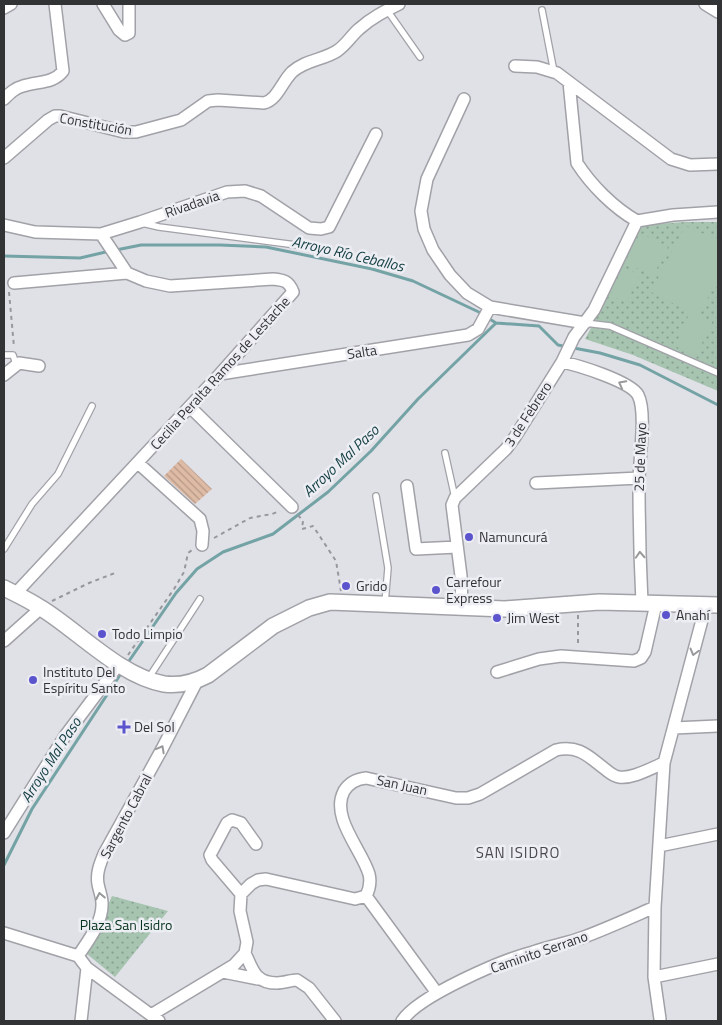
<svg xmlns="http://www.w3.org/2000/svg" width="722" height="1025" viewBox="0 0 722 1025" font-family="'Titillium Web',sans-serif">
<defs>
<pattern id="park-dots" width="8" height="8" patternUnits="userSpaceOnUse" patternTransform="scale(1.25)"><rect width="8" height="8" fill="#a6c4b0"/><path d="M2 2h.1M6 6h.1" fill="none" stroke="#88a090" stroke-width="1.8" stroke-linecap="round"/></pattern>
<pattern id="building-back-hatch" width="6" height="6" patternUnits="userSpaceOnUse" patternTransform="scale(1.25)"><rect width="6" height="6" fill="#debba5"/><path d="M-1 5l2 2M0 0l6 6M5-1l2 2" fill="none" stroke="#b59987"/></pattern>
</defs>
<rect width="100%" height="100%" fill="#e0e0e7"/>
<path fill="url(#park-dots)" d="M685 222H718V391L633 355 585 339C606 302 621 262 641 225Z
M112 896 168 911 115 977 87 954Z"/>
<path fill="#a6c4b0" d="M685 226 718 240V277L699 316 712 322 696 356 675 346 690 312 651 292Z
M640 233 668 247 653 276 625 262Z
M623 267 640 275 626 303 610 295Z"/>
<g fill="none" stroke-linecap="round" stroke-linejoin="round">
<path stroke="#74a3a5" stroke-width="3" d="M116 250 141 245H220L266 247 372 269 413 281 483 314
M4 256 80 258 110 251
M488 318 496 323 539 326 558 345 600 353 640 365 718 405
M129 661 176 593 197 569 223 552 273 534 328 492 371 451 418 399 496 323
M4 865 32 809 122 672"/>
</g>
<path fill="url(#building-back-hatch)" d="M181 459 212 489 195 504 164 476Z"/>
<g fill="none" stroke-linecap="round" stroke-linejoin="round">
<g stroke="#a1a1a8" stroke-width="8">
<path id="lane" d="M387 10 420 57
M542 10 554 72
M142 223 159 227 296 245
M585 323 610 326 718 373
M4 355H13L15 361 14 366
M445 453 455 498
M376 496 388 568 385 603
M4 549 32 504 58 474 92 406
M148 679 200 599"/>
</g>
<g stroke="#a1a1a8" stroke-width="14">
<path id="street" d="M103 4 119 30 125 35 129 33V4
M705 4 718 12
M4 8 11 4
M515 66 537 67 557 73 671 159 690 165 718 164
M569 82 577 163C591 185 614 208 637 221
M4 99C10 93 15 88 23 86 38 81 53 84 63 71L55 4
M464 99 427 179 421 211 424 229 433 250 450 275 467 293 490 307 585 323
M4 158 48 120 55 116H60L124 132H136L181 120 208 101 218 100 264 103C277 100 282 82 292 72 305 60 323 60 337 51 346 45 351 36 359 29 371 18 385 11 399 4
M637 221 673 215 718 212
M4 225 35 232 101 234 140 222 227 192 245 191 261 196 309 228 321 229 329 227 376 134
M14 283 127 273
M562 362C577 365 630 381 638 395 647 412 639 460 639 482 639 522 640 563 642 603
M220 374 468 335 478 329 490 307
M4 375 19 363 39 366
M190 407 292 507
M138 463 200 519 203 531 202 545
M536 483 639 478
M407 486 416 549 457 547
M16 593 220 374 293 292C289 281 284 280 273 279L170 286 146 281 127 273 101 234
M462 607 461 576 452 505 455 498 506 449 515 437 562 362 574 337 594 310 637 221
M4 641 41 608
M497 672 539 659 561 656 634 661 641 658 645 652 656 604
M674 728 718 726
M4 833 65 736 119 664
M659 846 718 834
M241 894 212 860 210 855 227 823 232 820 241 823 256 844
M366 896 437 993
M4 933 78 956 87 968 159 1021
M245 953C253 970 255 983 277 983 284 983 291 980 297 980L309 988 335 1021
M78 956C88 941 103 922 102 903 102 897 99 890 98 884 96 873 100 864 104 854L162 749 197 681
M223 972 258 979
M654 977 718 964
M151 1015 234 965 245 953 247 942 240 911 241 894 251 884 258 880 266 879 355 899 366 896C370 888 371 882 369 874 362 850 330 817 344 791 349 783 356 779 366 778L456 798H468L480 794 556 750C579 745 588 756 605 769 609 772 613 776 619 777 633 779 651 768 664 763
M660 1019 654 977 655 907 664 763 706 605
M81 1021 87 968
M402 1021C418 996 502 960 533 952 550 946 568 943 584 937 608 928 632 917 655 907"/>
</g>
<g stroke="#a1a1a8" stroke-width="18">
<path id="secondary" d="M4 588C16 594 29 600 41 608 77 630 121 677 164 684 179 686 195 682 208 675L273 626 309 608 330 602 505 609 599 602 718 605"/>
</g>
<path stroke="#97989d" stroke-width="2" stroke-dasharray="4 4" stroke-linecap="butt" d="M9 292 14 347
M298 515 303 521 302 529 313 526 336 561 341 591
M214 538 250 518 272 514 280 511
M52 601 89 583 115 573
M578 615V647
M128 655 174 589 184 572 188 553 192 550"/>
<use href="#lane" stroke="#fff" stroke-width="5.5"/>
<use href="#street" stroke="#fff" stroke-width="11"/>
<use href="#secondary" stroke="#fff" stroke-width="15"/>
</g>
<defs><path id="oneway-chevron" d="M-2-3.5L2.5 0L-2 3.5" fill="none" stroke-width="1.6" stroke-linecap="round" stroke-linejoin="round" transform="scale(1.25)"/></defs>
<g stroke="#98999a">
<use href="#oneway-chevron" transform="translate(622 384) rotate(-152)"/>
<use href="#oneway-chevron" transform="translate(640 555) rotate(-93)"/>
<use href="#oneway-chevron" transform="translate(694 652) rotate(105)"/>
<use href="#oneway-chevron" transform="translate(161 749) rotate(-62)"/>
<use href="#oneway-chevron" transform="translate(100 896) rotate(-101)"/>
</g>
<g fill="#5b54cc" stroke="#ededf4" stroke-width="2">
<circle cx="469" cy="537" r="5"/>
<circle cx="346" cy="586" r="5"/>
<circle cx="436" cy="590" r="5"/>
<circle cx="666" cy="615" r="5"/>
<circle cx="497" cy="618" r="5"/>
<circle cx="102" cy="634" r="5"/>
<circle cx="33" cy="680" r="5"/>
<path d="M121.5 719.5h5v5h5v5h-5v5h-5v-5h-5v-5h5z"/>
</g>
<g text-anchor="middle" stroke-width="5" stroke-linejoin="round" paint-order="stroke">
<g font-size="14" fill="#323335" stroke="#ededf4">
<text transform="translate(96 124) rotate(10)" y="5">Constitución</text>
<text transform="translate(192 204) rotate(-19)" y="5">Rivadavia</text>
<text transform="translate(362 352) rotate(-9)" y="5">Salta</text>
<text transform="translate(220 373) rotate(-48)" y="5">Cecilia Peralta Ramos de Lestache</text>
<text transform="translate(528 414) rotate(-57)" y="5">3 de Febrero</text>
<text transform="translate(640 457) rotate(-88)" y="5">25 de Mayo</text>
<text transform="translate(402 785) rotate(12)" y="5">San Juan</text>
<text transform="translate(126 816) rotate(-62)" y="5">Sargento Cabral</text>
<text transform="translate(539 952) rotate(-19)" y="5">Caminito Serrano</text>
</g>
<g font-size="14" fill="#323335" stroke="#ededf4" text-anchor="start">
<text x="479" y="542">Namuncurá</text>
<text x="446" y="587">Carrefour<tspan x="446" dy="16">Express</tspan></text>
<text x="356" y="591">Grido</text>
<text x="676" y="620">Anahí</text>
<text x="507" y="623">Jim West</text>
<text x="112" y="639">Todo Limpio</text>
<text x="43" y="677">Instituto Del<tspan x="43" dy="16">Espíritu Santo</tspan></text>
<text x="134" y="732">Del Sol</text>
</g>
<g font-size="14" fill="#05321b" stroke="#ededf4">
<text x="126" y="930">Plaza San Isidro</text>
</g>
<g font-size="15" font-style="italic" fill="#113e41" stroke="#ededf4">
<text transform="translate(348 254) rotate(13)" y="5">Arroyo Río Ceballos</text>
<text transform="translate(341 461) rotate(-43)" y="5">Arroyo Mal Paso</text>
<text transform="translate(51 760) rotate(-57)" y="5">Arroyo Mal Paso</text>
</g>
<g font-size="15" letter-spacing="1" fill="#49494f" stroke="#ededf4">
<text x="518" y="858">SAN ISIDRO</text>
</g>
</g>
<rect width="722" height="1025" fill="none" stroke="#323335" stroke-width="10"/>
</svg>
